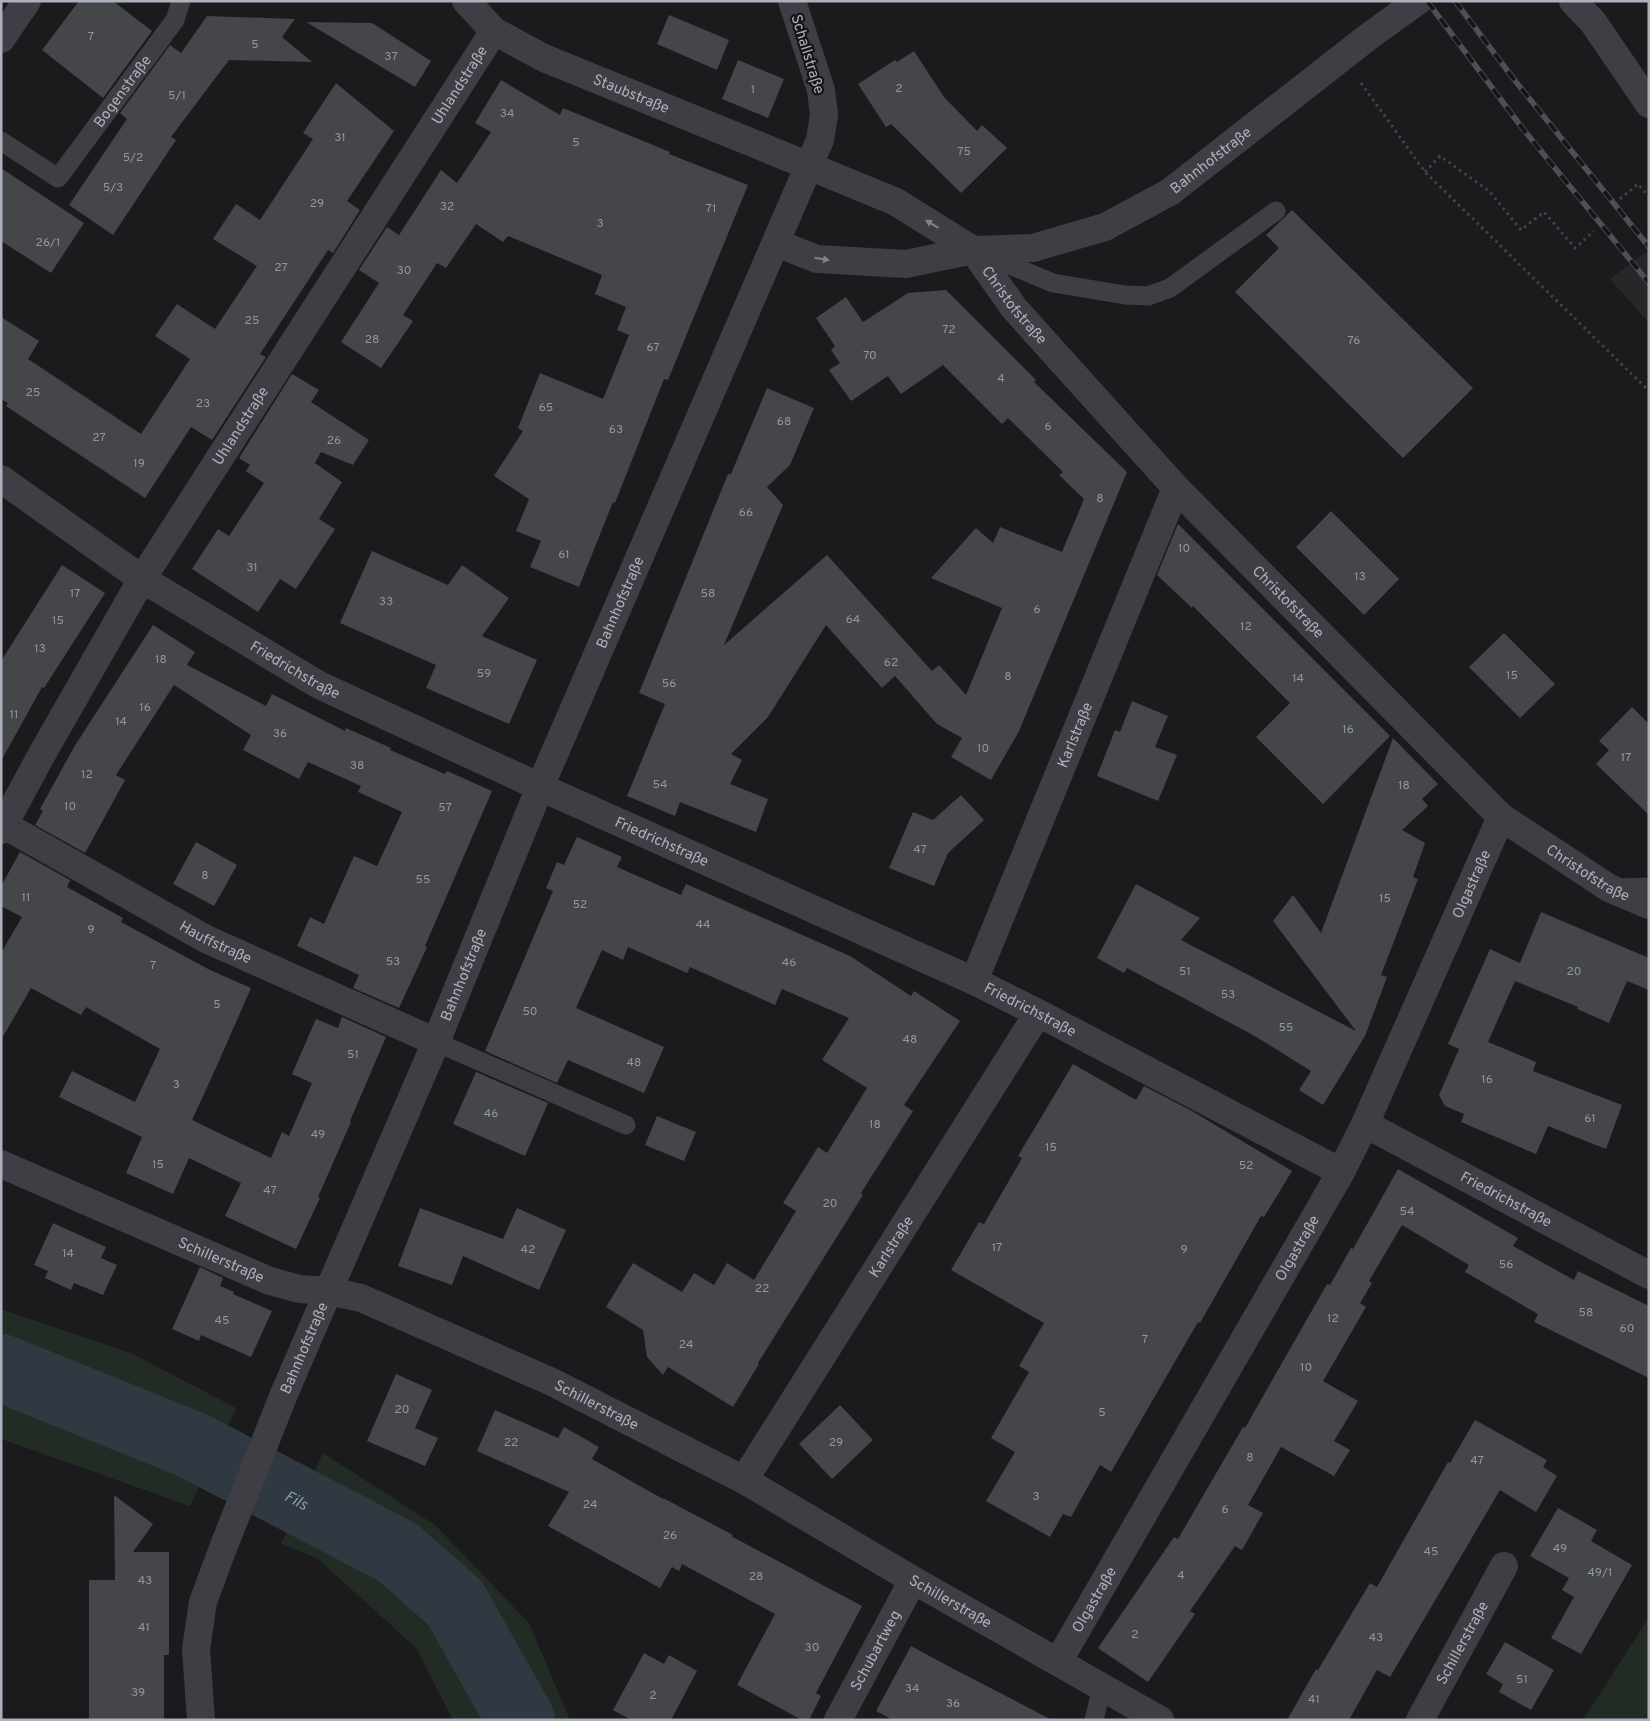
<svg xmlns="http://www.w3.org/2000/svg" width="1650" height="1721" viewBox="0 0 1650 1721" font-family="Overpass,sans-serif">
<rect width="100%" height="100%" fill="#1b1b1d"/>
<path fill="#27272a" d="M1649 250V323L1610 279Z"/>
<path fill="#222c24" d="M1 1309 133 1354 236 1408 190 1506 1 1439Z
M323 1453 435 1525 529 1623 570 1720H453L416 1648 317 1558 281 1544Z
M1649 1617V1720H1583Z"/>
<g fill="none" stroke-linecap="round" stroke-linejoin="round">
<path stroke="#303942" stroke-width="68" id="s1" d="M1 1368 192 1445 397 1552 455 1603 521 1720"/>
</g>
<path fill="#45464a" d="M79 1H113L152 31 103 98 42 50Z
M669 15 729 40 717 70 657 44Z
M207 16 295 19 282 37 312 62 229 60 171 137 176 140 113 235 69 205 127 119 120 113 170 45 181 53Z
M306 22 372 23 431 61 415 87Z
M914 51 944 97 977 131 982 125 1007 148 961 193 891 124 886 127 858 84 895 60 897 62Z
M738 60 784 79 768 118 722 99Z
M501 80 560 115 563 108 670 152 669 154 748 185 668 380 664 379 615 503 613 502 579 587 530 567 541 541 516 531 529 499 494 476 523 431 518 428 540 373 603 399 629 335 617 330 626 307 595 294 602 275 508 236 503 242 476 224 446 268 437 263 403 315 413 321 381 368 341 342 379 283 359 270 387 227 399 235 441 170 457 183 491 132 475 123Z
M336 83 394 131 347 201 360 210 333 253 328 250 260 354 266 357 212 440 191 427 145 498 6 406 8 403 1 399V317L39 341 28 359 141 434 190 359 155 336 177 304 215 329 257 266 213 239 236 204 260 220 313 139 303 133Z
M1 168 84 223 51 273 1 241Z
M1292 210 1473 388 1403 458 1235 292 1279 248 1266 235Z
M946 290 1036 380 1034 382 1127 472 1019 731 991 780 951 757 962 738 937 724 895 676 882 688 826 625 768 717 731 754 742 760 730 784 768 799 756 832 680 802 675 816 627 796 665 704 639 693 728 474H731L767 388 814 408 790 465 767 487 783 505 724 645 827 555 932 671 939 665 966 695 1002 608 931 578 976 528 993 543 1000 527 1062 552 1084 499 1059 475 1063 472 1008 418 1002 424 943 365 901 394 888 376 851 401 829 370 840 363 831 350 835 346 816 318 846 297 863 322 908 293Z
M292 374 319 390 311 402 369 440 353 465 321 452 315 463 342 482 319 519 335 529 296 589 280 579 258 612 192 569 218 529 229 536 264 483 246 471 250 465 239 458Z
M1331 511 1399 579 1364 615 1296 547Z
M1178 524 1390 736 1323 804 1256 737 1290 703 1193 606 1192 608 1157 575Z
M372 551 448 585 462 565 509 598 482 636 537 660 509 724 426 688 436 665 340 623Z
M62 565 105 593 44 688 42 687 1 761V661Z
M153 625 195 652 187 665 266 706 272 694 345 731 346 728 391 748 390 750 445 774 447 771 492 791 425 946 427 947 399 1008 353 988 359 975 297 946 310 917 324 924 354 856 377 866 402 812 358 792 361 786 308 762 299 779 243 750 251 735 174 685 116 775 125 780 85 853 35 825 43 811 40 809 74 747Z
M1504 633 1555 684 1520 718 1469 667Z
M1132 701 1168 716 1155 747 1177 755 1158 801 1097 776 1115 730 1120 732Z
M1632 707 1649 724V815L1596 764 1609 750 1599 741Z
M1393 738 1438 784 1422 799 1428 806 1402 830 1425 843 1413 877 1418 879 1381 975 1387 977 1365 1036 1323 1105 1299 1090 1311 1071 1253 1035 1127 968 1124 973 1097 958 1136 884 1200 918 1181 940 1356 1031 1273 921 1293 895 1321 933Z
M961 795 984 820 948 853 934 886 889 868 913 812 933 820Z
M577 837 622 857 617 867 681 895 686 884 850 956 911 996 914 991 960 1021 904 1105 913 1111 861 1193 863 1195 758 1363 759 1364 733 1407 668 1367 663 1375 647 1357 643 1330 606 1307 633 1263 682 1292 694 1273 714 1285 727 1263 754 1280 796 1211 783 1203 818 1147 827 1153 867 1088 822 1060 849 1018 782 989 775 1005 690 967 687 973 628 947 623 960 602 950 576 1008 664 1047 644 1093 568 1060 557 1083 485 1051 553 891 546 888 557 862 564 865Z
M196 842 237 865 214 906 173 884Z
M20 852 70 880 67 887 123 918 121 922 210 970 251 988 215 1070 192 1120 271 1158 282 1132 289 1136 312 1083 292 1074 316 1019 338 1028 342 1017 386 1037 350 1121 351 1122 318 1197 320 1198 296 1249 225 1216 241 1183 189 1158 173 1194 126 1173 142 1137 59 1097 72 1071 135 1102 160 1049 86 1007 81 1015 31 988 1 1040V953L22 917 1 906V886Z
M1541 912 1649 958V990L1627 981 1609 1023 1577 1009 1578 1007 1515 981 1488 1042 1536 1062 1533 1071 1622 1105 1606 1149 1548 1126 1536 1154 1461 1122 1464 1114 1445 1106 1439 1095 1459 1049 1448 1044 1490 949 1520 963Z
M1073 1064 1136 1100 1144 1086 1192 1111 1292 1171 1264 1217 1261 1216 1200 1323 1198 1322 1111 1472 1100 1465 1071 1517 1063 1514 1050 1537 986 1501 1015 1452 991 1438 1029 1372 1019 1366 1044 1323 951 1270 979 1222 984 1224 1022 1158 1018 1156Z
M476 1072 548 1103 525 1156 453 1124Z
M657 1116 696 1132 684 1161 645 1145Z
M1398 1169 1518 1238 1513 1246 1574 1280 1578 1271 1649 1306V1378L1534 1322 1538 1314 1465 1272 1469 1265 1402 1225 1369 1281 1372 1283 1360 1303 1366 1307 1323 1381 1358 1401 1334 1441 1350 1450 1334 1476 1281 1447 1248 1505 1263 1513 1242 1550 1235 1546 1190 1611 1195 1614 1148 1682 1098 1648 1174 1537 1178 1539 1243 1427 1245 1428 1327 1284 1330 1285 1351 1248 1353 1249Z
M420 1208 503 1239 517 1208 566 1230 539 1290 463 1256 452 1285 398 1266Z
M53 1223 106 1247 101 1258 117 1265 103 1295 74 1283 71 1290 45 1278 48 1271 34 1265Z
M200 1267 223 1278 220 1286 234 1292 233 1294 272 1311 251 1357 201 1335 199 1341 172 1329Z
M396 1374 432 1390 415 1428 438 1438 425 1466 367 1441Z
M840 1405 873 1440 832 1479 799 1444Z
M495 1410 558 1438 564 1427 599 1447 592 1459 663 1499V1498L733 1535 731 1536 862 1606 816 1693 821 1696 809 1720H802L737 1685 775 1614 682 1564 679 1571 672 1567 660 1588 548 1526 569 1492 477 1451Z
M1475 1420 1547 1460 1543 1467 1557 1476 1536 1512 1500 1490 1390 1677 1377 1670 1349 1720H1287L1316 1669 1318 1670 1370 1583 1377 1587 1448 1462 1450 1463Z
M114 1495 153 1524 133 1552H169V1655H164V1720H89V1580H115Z
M1558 1508 1597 1530 1591 1541 1632 1565 1581 1654 1551 1638 1574 1597 1562 1590 1569 1578 1530 1556Z
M1505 1642 1554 1670 1531 1710 1499 1692 1503 1684 1486 1674Z
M911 1646 948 1666 1052 1720H893L876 1711Z
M644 1653 664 1664 669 1655 697 1671 671 1720H631L613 1710Z"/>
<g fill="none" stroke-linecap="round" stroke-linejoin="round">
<path stroke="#424349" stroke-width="3" stroke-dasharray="2.5 4" stroke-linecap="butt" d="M1361 83 1425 172 1649 391
M1425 172 1440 156 1489 191 1521 230 1544 212 1575 248 1594 231
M1620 199 1638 184 1649 197"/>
<g stroke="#3e3e44" stroke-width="19">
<path id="s2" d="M1 141 58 178 175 20 181 1"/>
<path d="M981 253 1053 283 1125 295 1148 296 1170 288 1276 211"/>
<path d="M1618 888 1649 887"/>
<path d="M436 1042 626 1125"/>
<path d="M1094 1720 1102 1687"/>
</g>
<g stroke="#3e3e44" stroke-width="28">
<path id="s3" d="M466 1 494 31 544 58 809 166 896 202 973 250 1014 308 1176 488 1501 817 1609 888 1649 905"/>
<path d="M1573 1 1593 22 1649 104"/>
<path d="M1 39 27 1"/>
<path id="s4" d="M776 243 817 259 906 264 973 250 1033 248 1105 227 1170 192 1368 37 1418 1"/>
<path id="s5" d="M1 479 142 579 319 685 540 787 974 981 1038 1013 1341 1172"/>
<path id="s6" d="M4 825 206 939 436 1042"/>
<path id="s7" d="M1 830 42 754 142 579 494 31"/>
<path id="s8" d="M974 981 1176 488"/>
<path id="s9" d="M1365 1124 1649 1275"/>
<path id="s10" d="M1 1164 270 1281 299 1289 329 1291 361 1298 552 1382 744 1480 913 1580 1160 1720"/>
<path id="s11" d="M744 1480 1038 1013"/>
<path id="s12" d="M1058 1662 1341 1172 1365 1124 1501 817"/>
<path id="s13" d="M201 1720 196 1649 203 1602 223 1548 284 1394 436 1042 540 787 820 140 824 115 821 90 792 1"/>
<path id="s14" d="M838 1720 913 1580"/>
<path id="s15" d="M1420 1720 1504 1566"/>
</g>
<g stroke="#4f5057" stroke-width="5.5">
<path id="rail" d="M1427 1 1523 129 1649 283
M1455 1 1516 82 1649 247"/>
</g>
<use href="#rail" stroke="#161618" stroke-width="4" stroke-dasharray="11" stroke-linecap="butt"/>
</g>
<defs><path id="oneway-solid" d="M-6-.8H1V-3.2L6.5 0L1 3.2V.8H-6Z" transform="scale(1.25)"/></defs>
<g fill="#81838d">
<use href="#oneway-solid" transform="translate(932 224) rotate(-149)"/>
<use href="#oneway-solid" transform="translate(822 259) rotate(9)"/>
</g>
<g text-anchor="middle" stroke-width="4.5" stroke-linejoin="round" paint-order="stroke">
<g font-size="12" fill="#9396a0">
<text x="91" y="40">7</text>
<text x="255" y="48">5</text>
<text x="391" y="60">37</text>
<text x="899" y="92">2</text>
<text x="753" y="93">1</text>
<text x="177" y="99">5/1</text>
<text x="507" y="117">34</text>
<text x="340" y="141">31</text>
<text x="576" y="146">5</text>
<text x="964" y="155">75</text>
<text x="133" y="161">5/2</text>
<text x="113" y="191">5/3</text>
<text x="317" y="207">29</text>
<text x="447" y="210">32</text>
<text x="711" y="212">71</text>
<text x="600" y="227">3</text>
<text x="48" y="246">26/1</text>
<text x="281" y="271">27</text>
<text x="404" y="274">30</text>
<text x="252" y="324">25</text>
<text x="949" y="333">72</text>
<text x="372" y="343">28</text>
<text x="1354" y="344">76</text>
<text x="653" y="351">67</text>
<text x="870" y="359">70</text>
<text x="1001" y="382">4</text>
<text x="33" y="396">25</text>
<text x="203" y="407">23</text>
<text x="546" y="411">65</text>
<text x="784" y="425">68</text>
<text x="1048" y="430">6</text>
<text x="616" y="433">63</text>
<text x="99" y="441">27</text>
<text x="334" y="444">26</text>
<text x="139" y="467">19</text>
<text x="1100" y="502">8</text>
<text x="746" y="516">66</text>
<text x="1184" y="552">10</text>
<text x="564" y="558">61</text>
<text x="252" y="571">31</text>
<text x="1360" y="580">13</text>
<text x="75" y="597">17</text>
<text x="708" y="597">58</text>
<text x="386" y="605">33</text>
<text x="1037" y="613">6</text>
<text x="853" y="623">64</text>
<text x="58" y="624">15</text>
<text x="1246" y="630">12</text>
<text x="40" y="652">13</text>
<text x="161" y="663">18</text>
<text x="891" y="666">62</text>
<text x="484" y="677">59</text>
<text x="1512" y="679">15</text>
<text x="1008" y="680">8</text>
<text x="1298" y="682">14</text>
<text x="669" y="687">56</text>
<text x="145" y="711">16</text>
<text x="14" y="718">11</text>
<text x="121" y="725">14</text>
<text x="1348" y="733">16</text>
<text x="280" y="737">36</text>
<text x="983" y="752">10</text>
<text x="1626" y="761">17</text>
<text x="357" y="769">38</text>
<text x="87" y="778">12</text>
<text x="660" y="788">54</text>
<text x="1404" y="789">18</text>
<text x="70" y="810">10</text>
<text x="445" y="811">57</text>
<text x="920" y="853">47</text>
<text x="205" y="879">8</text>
<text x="423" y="883">55</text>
<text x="26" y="901">11</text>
<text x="1385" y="902">15</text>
<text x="580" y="908">52</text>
<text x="703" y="928">44</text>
<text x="91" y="933">9</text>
<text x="393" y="965">53</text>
<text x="789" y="966">46</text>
<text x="153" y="969">7</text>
<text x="1185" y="975">51</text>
<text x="1574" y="975">20</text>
<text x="1228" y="998">53</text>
<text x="217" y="1008">5</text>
<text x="530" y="1015">50</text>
<text x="1286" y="1031">55</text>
<text x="910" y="1043">48</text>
<text x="353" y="1058">51</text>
<text x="634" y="1066">48</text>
<text x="1487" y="1083">16</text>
<text x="176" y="1088">3</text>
<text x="491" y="1117">46</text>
<text x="1590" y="1122">61</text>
<text x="875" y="1128">18</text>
<text x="318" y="1138">49</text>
<text x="1051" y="1151">15</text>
<text x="158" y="1168">15</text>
<text x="1246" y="1169">52</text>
<text x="270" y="1194">47</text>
<text x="830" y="1207">20</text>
<text x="1407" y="1215">54</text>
<text x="997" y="1251">17</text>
<text x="528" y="1253">42</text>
<text x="1184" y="1253">9</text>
<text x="68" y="1257">14</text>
<text x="1506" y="1268">56</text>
<text x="762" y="1292">22</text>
<text x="1586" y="1316">58</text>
<text x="1333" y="1322">12</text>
<text x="222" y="1324">45</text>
<text x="1627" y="1332">60</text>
<text x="1145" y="1343">7</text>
<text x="686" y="1348">24</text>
<text x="1306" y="1371">10</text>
<text x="402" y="1413">20</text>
<text x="1102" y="1416">5</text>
<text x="511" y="1446">22</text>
<text x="836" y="1446">29</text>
<text x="1250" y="1461">8</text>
<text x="1477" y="1464">47</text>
<text x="1036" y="1500">3</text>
<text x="590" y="1508">24</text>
<text x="1225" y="1513">6</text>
<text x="670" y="1539">26</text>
<text x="1560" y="1552">49</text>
<text x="1431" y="1555">45</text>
<text x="1600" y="1576">49/1</text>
<text x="1181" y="1579">4</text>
<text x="756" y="1580">28</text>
<text x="145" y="1584">43</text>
<text x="144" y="1631">41</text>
<text x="1135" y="1638">2</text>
<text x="1376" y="1641">43</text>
<text x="812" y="1651">30</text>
<text x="1522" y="1683">51</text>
<text x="912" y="1692">34</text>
<text x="138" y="1696">39</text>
<text x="653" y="1699">2</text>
<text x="1314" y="1703">41</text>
<text x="953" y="1707">36</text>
</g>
<g font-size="15" fill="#adb1bd" stroke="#161618">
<text transform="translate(808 54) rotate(73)" y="5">Schallstraße</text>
<text dy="5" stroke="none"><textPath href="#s7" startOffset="875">Uhlandstraße</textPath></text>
<text dy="5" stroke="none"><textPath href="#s2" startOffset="176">Bogenstraße</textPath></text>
<text dy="5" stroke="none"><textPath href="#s3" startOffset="192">Staubstraße</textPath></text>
<text dy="5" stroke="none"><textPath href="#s4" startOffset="462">Bahnhofstraße</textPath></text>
<text dy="5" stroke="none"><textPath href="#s3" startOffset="638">Christofstraße</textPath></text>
<text dy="5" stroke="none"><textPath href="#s7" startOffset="470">Uhlandstraße</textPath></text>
<text dy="5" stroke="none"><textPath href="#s13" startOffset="1202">Bahnhofstraße</textPath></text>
<text dy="5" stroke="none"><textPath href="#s3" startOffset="1042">Christofstraße</textPath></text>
<text dy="5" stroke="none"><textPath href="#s5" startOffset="351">Friedrichstraße</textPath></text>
<text dy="5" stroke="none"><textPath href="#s8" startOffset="266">Karlstraße</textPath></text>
<text dy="5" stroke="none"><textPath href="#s5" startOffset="756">Friedrichstraße</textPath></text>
<text dy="5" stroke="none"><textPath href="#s3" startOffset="1448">Christofstraße</textPath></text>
<text dy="5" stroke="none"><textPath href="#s12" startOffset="882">Olgastraße</textPath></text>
<text dy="5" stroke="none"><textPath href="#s6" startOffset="242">Hauffstraße</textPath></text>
<text dy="5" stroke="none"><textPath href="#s13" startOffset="798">Bahnhofstraße</textPath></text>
<text dy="5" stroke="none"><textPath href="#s5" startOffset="1161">Friedrichstraße</textPath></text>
<text dy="5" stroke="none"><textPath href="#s9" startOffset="160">Friedrichstraße</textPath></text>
<text dy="5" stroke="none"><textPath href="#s11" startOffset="276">Karlstraße</textPath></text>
<text dy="5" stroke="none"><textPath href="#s12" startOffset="478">Olgastraße</textPath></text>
<text dy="5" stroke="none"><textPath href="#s10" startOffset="240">Schillerstraße</textPath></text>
<text dy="5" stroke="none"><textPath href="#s13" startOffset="392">Bahnhofstraße</textPath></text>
<text dy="5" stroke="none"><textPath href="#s10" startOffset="645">Schillerstraße</textPath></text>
<text dy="5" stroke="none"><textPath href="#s12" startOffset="72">Olgastraße</textPath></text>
<text dy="5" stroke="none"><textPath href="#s10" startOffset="1050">Schillerstraße</textPath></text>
<text dy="5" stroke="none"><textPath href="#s15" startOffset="88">Schillerstraße</textPath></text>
<text dy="5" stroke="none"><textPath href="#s14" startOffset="79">Schubartweg</textPath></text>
</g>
<g font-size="16" font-style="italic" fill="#849db8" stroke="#161618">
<text dy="6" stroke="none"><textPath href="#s1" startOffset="324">Fils</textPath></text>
</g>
</g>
<rect width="1650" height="1721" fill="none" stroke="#adb1bd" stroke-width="5"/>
</svg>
